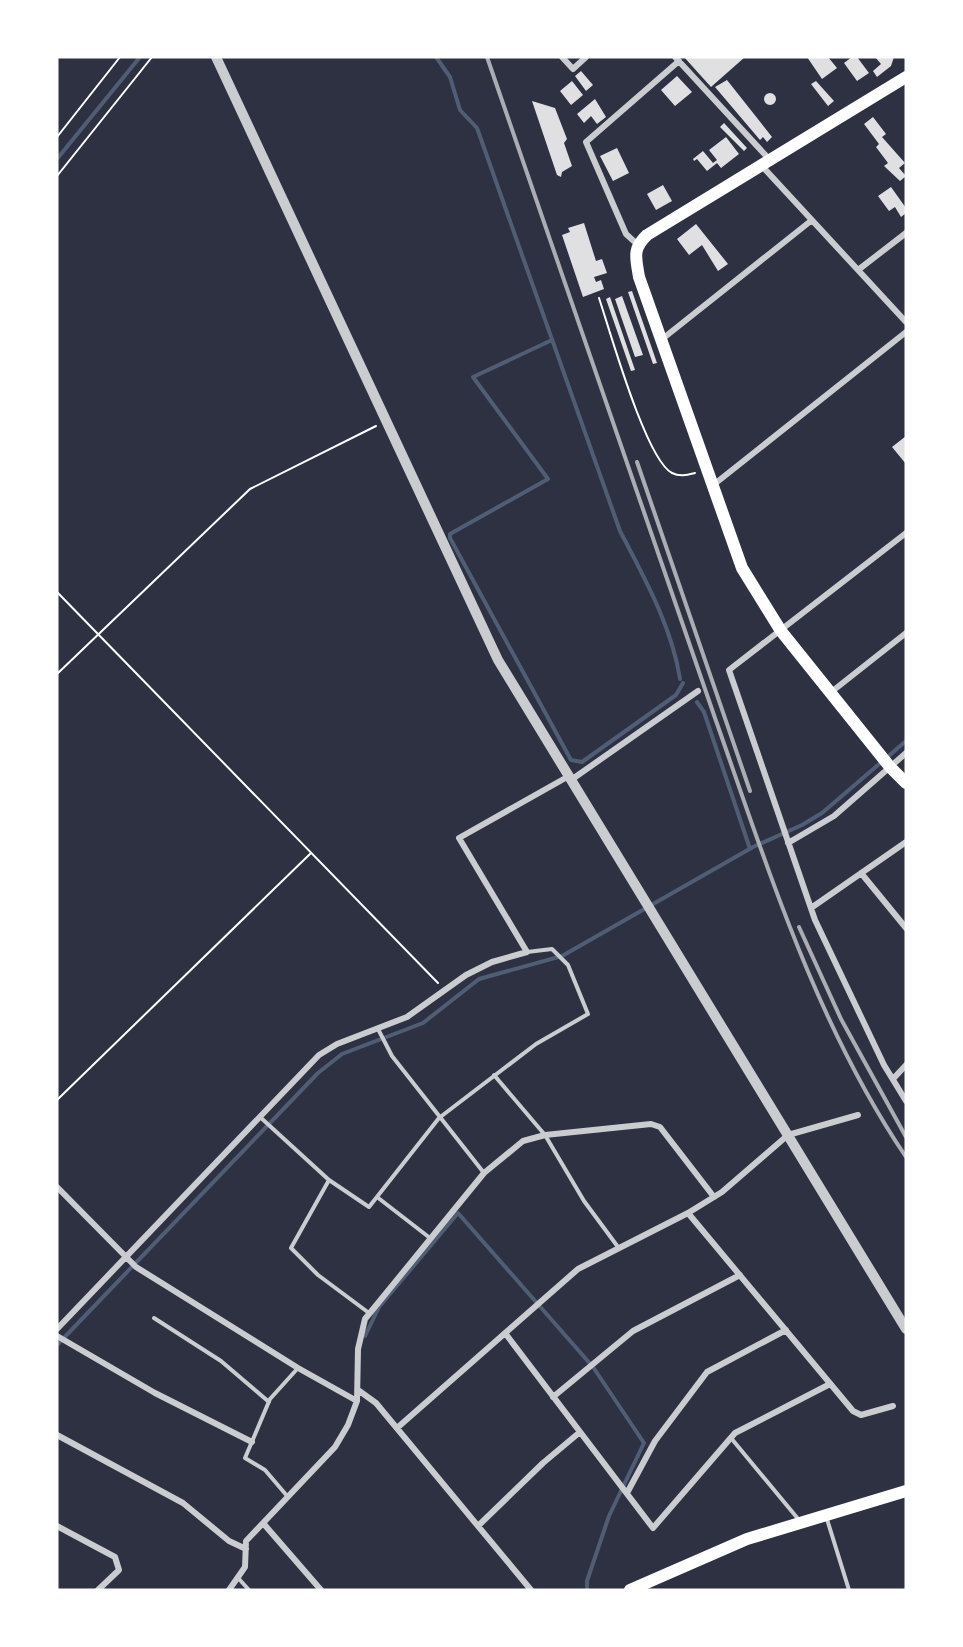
<svg xmlns="http://www.w3.org/2000/svg" width="963" height="1647" viewBox="0 0 963 1647" font-family="Mulish,sans-serif">
<rect width="100%" height="100%" fill="#2d3142"/>
<g fill="none" stroke-linecap="round" stroke-linejoin="round">
<path stroke="#4f5d75" stroke-width="4" d="M436 57 450 77 460 110 477 128 620 531C644 577 672 627 680 679
M57 159 140 57
M552 340 473 377 548 479 450 534V538L571 760 582 762 676 695 683 683
M697 702 704 712 750 849
M365 1336 379 1307 458 1213 593 1367 644 1443 609 1516 587 1581V1590
M57 1345 318 1073 342 1054 423 1023 479 979 562 956 753 847 802 825 822 813 906 741"/>
</g>
<path fill="#e0e0e3" d="M684 57H745L711 87Z
M807 57H828L837 68 822 79Z
M852 57H857L869 73 857 81 844 63Z
M875 57H894L891 66 877 77 873 71 881 64Z
M581 71 593 85 586 91 575 76Z
M677 76 692 92 675 106 661 90Z
M727 80 772 137 767 142 763 137 760 140 715 87Z
M572 81 583 95 571 105 560 91Z
M816 81 834 101 828 106 811 84Z
M764 99a6 6 0 1 1 12 0a6 6 0 1 1-12 0Z
M595 99 606 117 597 124 591 116 584 123 577 114Z
M532 101 555 108 567 139 564 143 572 166 562 172 561 177 557 175Z
M873 117 886 134 882 137 905 163 899 168 906 176 900 181 884 166 888 163 876 147 879 144 864 124Z
M724 123 747 148 744 151 720 127Z
M726 137 739 154 721 168 717 163 707 171 697 159 694 161 693 159 703 151 713 163 717 160 709 150Z
M617 148 629 173 613 181 600 156Z
M663 185 672 201 656 210 647 194Z
M891 187 906 208V213L901 217 895 207 889 211 878 196Z
M584 223 596 261 602 259 607 273 594 277 596 282 601 280 604 289 583 297 562 235 570 232 568 228Z
M696 224 728 264 718 271 702 245 689 255 677 239Z
M632 291 657 363 653 364 628 292Z
M622 296 643 355 635 357 615 299Z
M610 297 635 370 631 371 606 299Z
M906 436V464L892 447Z"/>
<g fill="none" stroke-linecap="round" stroke-linejoin="round">
<path stroke="#fff" stroke-width="2" d="M57 137 120 57
M57 176 152 57
M599 298C610 331 646 460 672 473 680 477 687 475 695 473
M57 592 438 983
M57 674 250 489 376 426
M57 1100 311 853"/>
<path stroke="#caccd0" stroke-width="4" d="M378 1029 392 1056 484 1173
M494 1075 545 1135 584 1201 618 1247
M260 1117 329 1180 369 1207 439 1118 536 1044 588 1014 568 965 552 949 527 952
M329 1180 291 1248 318 1275 369 1313
M377 1197 430 1238
M154 1318 221 1361 269 1402
M731 1438 799 1520
M288 1497 265 1470 245 1458 270 1399 298 1368
M826 1516 849 1590
M239 1579 249 1590"/>
<path stroke="#caccd0" stroke-width="6" d="M562 57 573 69 586 57
M675 57 770 160
M762 166 906 322
M637 244 626 234 586 142 679 61
M858 270 906 233
M661 340 812 220
M712 486 906 332
M906 533 729 670 815 920 884 1065 906 1101
M830 693 906 633
M571 780 698 691
M788 843 834 816 906 753
M861 873 906 928
M811 908 906 842
M893 1079 906 1065
M57 1187 136 1267 298 1368 357 1401
M688 1213 853 1411 861 1415 893 1406
M57 1329 319 1055 337 1044 407 1017 466 975 492 962 527 952 459 838 569 776
M505 1333 653 1528 735 1433 830 1384
M57 1336 155 1393 252 1442
M358 1390 376 1403 531 1590
M553 1397 633 1331 740 1275
M397 1428 578 1269 688 1213 722 1192 788 1135 858 1115
M57 1435 183 1503 229 1541 246 1549
M627 1493 655 1441 707 1372 786 1330
M263 1523 321 1590
M57 1526 115 1557 119 1570 98 1590
M478 1526 543 1463 580 1432
M229 1590 245 1567 246 1541 335 1447 348 1425 357 1401 358 1349 365 1319 484 1173 523 1141 545 1135 651 1124 660 1127 714 1197"/>
<path stroke="#caccd0" stroke-width="10" d="M216 57 498 660 906 1329"/>
<path stroke="#fff" stroke-width="12" d="M906 77 647 235C632 249 636 258 639 277L742 568 781 631 890 767 906 783
M630 1590 747 1539 906 1491"/>
<path stroke="#abadb3" stroke-width="4" d="M487 57C564 277 637 498 715 718 768 868 816 1024 906 1157
M637 462 750 791
M799 927 841 1019 906 1137"/>
</g>
<rect width="963" height="1647" fill="none" stroke="#ffffff" stroke-width="117"/>
</svg>
